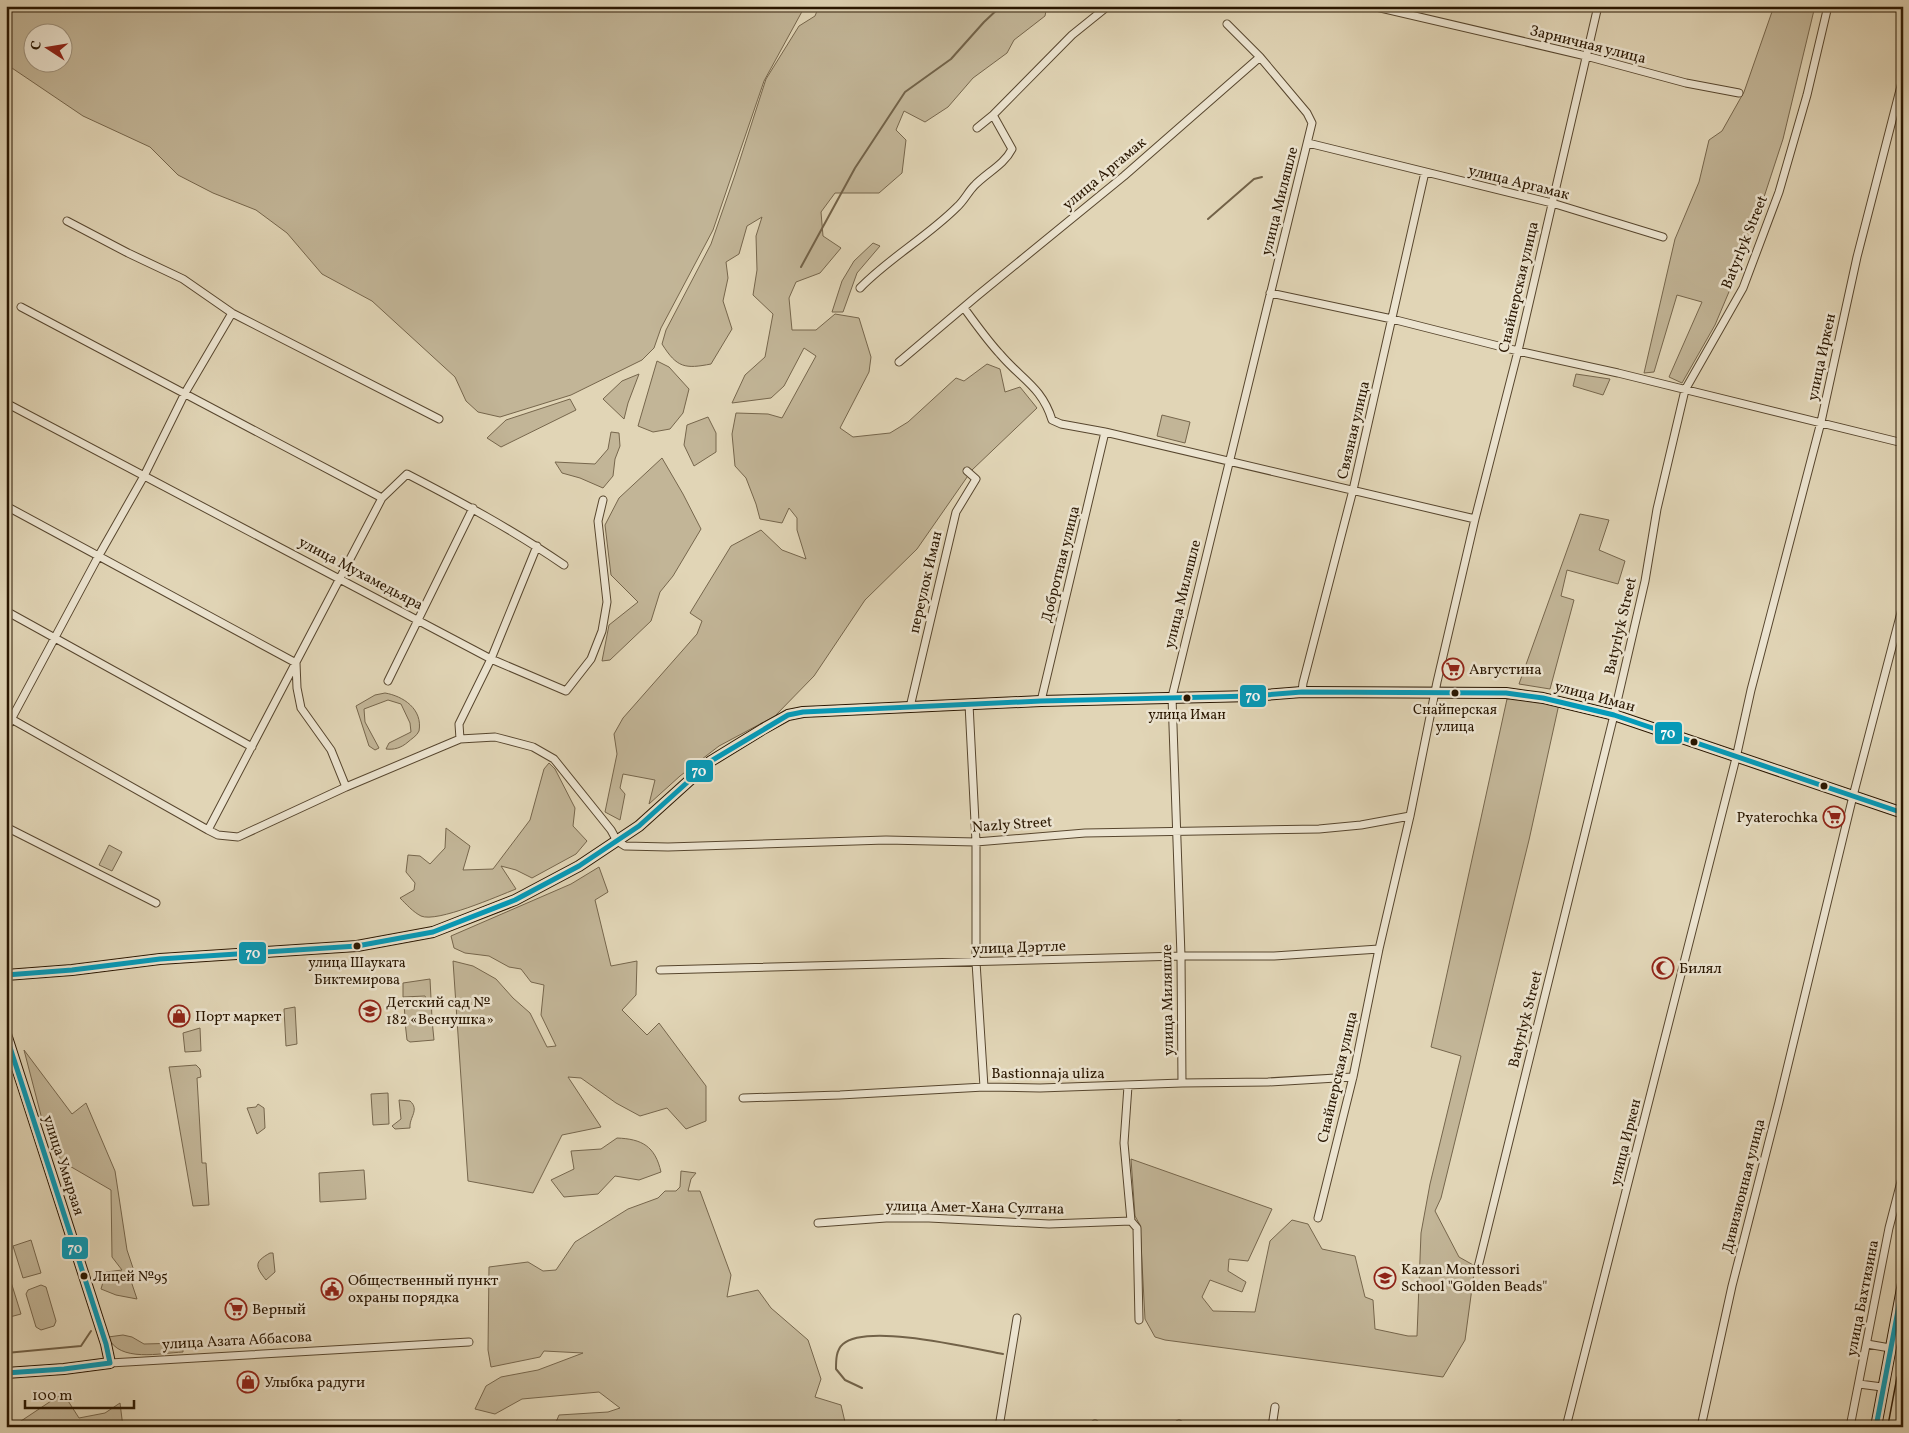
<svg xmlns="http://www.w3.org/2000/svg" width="1909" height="1433" viewBox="0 0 1909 1433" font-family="Vollkorn,serif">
<rect width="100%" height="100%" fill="#e1d5b6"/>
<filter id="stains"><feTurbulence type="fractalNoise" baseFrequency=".004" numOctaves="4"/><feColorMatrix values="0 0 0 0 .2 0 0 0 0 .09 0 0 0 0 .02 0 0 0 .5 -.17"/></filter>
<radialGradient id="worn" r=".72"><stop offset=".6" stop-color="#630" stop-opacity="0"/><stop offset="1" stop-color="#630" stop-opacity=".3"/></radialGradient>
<path fill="#c2b597" stroke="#76664c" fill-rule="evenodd" d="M6 6H805L764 81 713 230 661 328 654 348 642 360 571 395 500 417 478 412 466 401 455 377 372 301 322 274 287 233 256 210 213 193 178 175 150 147 83 116 6 64ZM32 32H62V62H32Z
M819 6H1047L1045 16 1014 40 1007 53 973 78 948 107 925 122 904 111 896 130 906 140 902 173 879 193H835L821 212 823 236 841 248 820 273 796 282 789 298 792 330H816L835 314 859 318 871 357 869 372 840 428 853 437 890 433 908 422 956 378 964 381 987 364 1000 369 1005 392 1020 387 1037 408 972 470 917 549 865 600 814 676 775 716 719 746 680 776 649 804 655 780 623 774 620 788 625 794 620 820 605 812 617 754 614 734 623 718 697 634 702 621 690 613 731 546 761 530 782 550 806 559 797 530V518L789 508 782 523 760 519 756 504 746 478 735 466 732 434 736 413 768 414 782 418 816 356 804 348 784 386 771 398 732 403 745 375 765 357 773 314 753 295 757 270 756 236 762 217 747 226 739 254 726 262 728 278 723 301 732 329 711 364C685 369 677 368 662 344L666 330 711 244 735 175 766 79 799 26 815 16Z
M1774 6H1815L1783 139 1747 249 1715 325 1682 383 1669 377 1702 302 1677 295 1654 372 1644 373 1675 239 1699 182 1709 140 1722 131 1744 92Z
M873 243 880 246 857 273 843 312H832L842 281 854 261Z
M657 361 669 367 689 389 683 413 670 429 653 432 638 426Z
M639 374 628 403 624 419 603 399 622 381Z
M1576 374 1610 379 1603 395 1573 386Z
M570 399 576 410 501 447 487 438 506 420Z
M1162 415 1190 422 1185 443 1157 436Z
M708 417 716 433V452L694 466 684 445 687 425Z
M611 432 619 433 620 446 615 459 613 476 603 488 580 478 562 473 555 462 595 464 608 449Z
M662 458 683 494 701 529 673 576 660 592 651 621 610 660 602 661 609 625 638 602 611 575 605 525 619 498Z
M1580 514 1609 520 1599 550 1625 561 1618 584 1567 570 1561 596 1574 600 1550 689 1519 684Z
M385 693C403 696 423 709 419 731 417 736 411 739 408 742 401 748 394 750 386 749L389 743 411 732 410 723 401 704 388 700 364 709 365 722 379 748 375 750 369 746 356 706 375 695Z
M1520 697 1559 704 1529 840 1441 1198 1435 1211 1459 1257 1475 1266 1465 1340 1443 1377 1165 1340 1155 1337 1145 1319 1140 1225 1135 1216 1131 1159 1272 1209 1248 1261 1229 1259 1228 1271 1246 1282 1242 1292 1210 1280 1202 1297 1213 1311 1255 1312 1270 1241 1292 1220 1308 1224 1322 1249 1355 1256 1365 1297 1373 1300 1375 1329 1408 1336H1417L1421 1233 1430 1184 1461 1056 1431 1047 1507 699Z
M549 763 555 769 575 808 573 826 587 841 576 854 532 878 516 870 501 866 516 889C498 896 437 923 421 916 413 912 406 904 400 898L414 890 415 883 406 872 408 855 420 856 430 864 445 848 446 828 470 846 463 870 493 869 530 820 544 769Z
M109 845 122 852 112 871 99 865Z
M599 867 608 892 595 900 611 966 637 961 636 995 622 1010 647 1035 659 1023 706 1086V1121L686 1129 667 1108 640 1116 616 1103 581 1078 568 1077 601 1127 562 1135 533 1193 468 1181 453 961 473 966 496 979 513 998 530 1013 547 1047 556 1046 541 1015 544 985 531 982 521 969 509 967 489 956 465 953 454 948 451 936 571 884Z
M430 979 432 1018 405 1020 404 1000 426 998 425 996 403 997V983Z
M295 1007 297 1044 286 1046 284 1009Z
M432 1020 434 1040 410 1042 407 1040 405 1022Z
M200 1028 201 1051 185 1052 183 1033Z
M24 1050 72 1114 86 1103 115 1171 127 1250 133 1268 131 1281 137 1299 116 1295 101 1289 106 1272 122 1270 112 1257 111 1190 61 1161 51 1131 43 1123Z
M196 1065 200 1069 201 1077 197 1078 202 1163H206L209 1205 193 1206 169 1067Z
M388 1093 389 1124 373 1125 371 1094Z
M399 1100 410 1101C420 1110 409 1117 410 1128L395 1129 392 1126 401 1119Z
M258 1104 264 1108 265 1128 257 1134 247 1108 256 1107Z
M617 1138C642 1139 655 1146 661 1172L639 1180 615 1176 598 1194 564 1197 551 1180 574 1169 571 1151 601 1149Z
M364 1170 366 1199 320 1202 319 1173Z
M681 1171 696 1173 691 1179 688 1191H700L731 1275 727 1297 758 1290 771 1308 808 1340 821 1379 815 1397 841 1405 845 1422 839 1427H554L559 1415 608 1412 620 1408 599 1392 522 1399 495 1414 475 1409 486 1386 501 1377 538 1370 583 1353 544 1351 540 1357 491 1367 488 1350 489 1267 528 1262 543 1271 556 1270 575 1242 628 1209 658 1198 665 1191H676L680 1187Z
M31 1240 41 1273 23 1278 13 1246Z
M270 1253H273L275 1272 266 1280C255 1266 254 1262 270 1253Z
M6 1266 21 1314 6 1318Z
M41 1285 46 1287 56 1321 54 1326 41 1330 36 1327 26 1294 28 1290Z
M123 1335 132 1337 144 1344 183 1343V1352C161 1353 119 1363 108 1337Z
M63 1393 79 1418 105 1413 120 1403 123 1427H19L18 1423Z"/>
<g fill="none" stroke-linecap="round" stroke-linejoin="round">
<path stroke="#726248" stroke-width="2" d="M1208 219 1254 179 1262 177
M801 267 855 168 905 92 951 59 984 22 1001 6
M6 1353 81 1346 91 1331
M862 1388 845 1380 836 1369C836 1360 836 1350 843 1344 867 1323 971 1348 1003 1354
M6 1414 10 1427"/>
<g stroke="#57462e" stroke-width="9">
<path id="street" d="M1372 6 1586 56 1686 83 1739 93
M977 128 993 115 1072 35 1108 6
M1308 143 1552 203 1663 237
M67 221 128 253 183 279 232 313 439 419
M860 288C889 258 927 237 957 207 964 201 968 192 974 186 986 173 1004 165 1012 149L993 115
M1270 293 1392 319 1518 351 1618 373 1903 443
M21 307 382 498
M964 308C976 324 987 340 1000 354 1021 379 1042 387 1052 420L1061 424 1105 432 1475 519
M899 362 977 296 1124 176 1260 57
M6 403 491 659 566 691 591 659 602 631 607 602 598 521 603 500
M6 506 296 663 297 688 301 708 331 750 346 787
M6 611 252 747
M388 681 473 508
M1302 692 1303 683 1353 490 1425 172
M1041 701 1105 432
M969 704 976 842V962L984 1087
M910 707 956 512 976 479 967 471
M6 716 208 830 218 835 238 837 346 787 460 739 495 737 533 747 554 759 611 830 617 841 625 846 668 847 886 840 976 842 1085 833 1319 829 1361 825 1410 816
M6 729 98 557 144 476 185 393 232 313
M460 739 459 724 491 659 537 546
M6 827 156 903
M208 830 382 498 407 474C461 502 513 530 564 565
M660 970 1181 956H1274L1379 949
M1182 1083 1181 956 1172 697 1312 123 1307 113 1260 57 1227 24
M1128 1086 1124 1143 1131 1221 1137 1228 1139 1320
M743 1098 840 1095 984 1087 1040 1088 1182 1083 1268 1082 1353 1077
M1318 1218 1353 1077 1379 949 1410 816 1437 682 1475 519 1518 351 1598 6
M818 1223 886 1218H929L1049 1224 1131 1221
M1478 1267 1614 715 1645 581 1657 509 1685 390 1743 288 1779 192 1807 95 1828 6
M1867 1344 1890 1348
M110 1363 469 1342
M1859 1384 1882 1387
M999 1427 1017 1318
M1095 1427V1424
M1178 1427 1179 1424
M1272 1427 1275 1407
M1566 1427 1736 758 1751 690 1821 422 1857 257 1903 78
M1701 1427 1732 1286 1779 1102 1853 796 1903 605
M1850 1427 1889 1228 1903 1174"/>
</g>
<g stroke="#291600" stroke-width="12">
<path id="secondary" d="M6 975 72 970 160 959 357 946 433 932 515 900 579 866 639 826 711 761 763 729 788 715 803 712 1041 701 1252 696 1302 692 1506 693 1543 698 1614 715 1903 813
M6 1034 106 1344 110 1363 64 1369 6 1373
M1876 1427 1903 1283"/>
</g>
<g stroke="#291600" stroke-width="14">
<path id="primary" d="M1894 1427 1903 1379"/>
</g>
<use href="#street" stroke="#ece4d0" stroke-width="7"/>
<use href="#secondary" stroke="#ece4d0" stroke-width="10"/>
<use href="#primary" stroke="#e1d5b6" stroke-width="11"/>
<g stroke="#ece4d0" stroke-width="9">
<path id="bus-1" d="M6 975 72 970 160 959 357 946 433 932 515 900 579 866 639 826 711 761 788 715 803 712 1041 701 1252 696 1302 692 1506 693 1543 698 1614 715 1903 813
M6 1035 106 1344 110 1363 64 1369 6 1373
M1876 1427 1903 1284"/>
</g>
<use href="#bus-1" stroke="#049ab9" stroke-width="5"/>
</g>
<defs>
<g id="supermarket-ring" transform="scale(1.125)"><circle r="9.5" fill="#ece4d0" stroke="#8f2418" stroke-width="1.5"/><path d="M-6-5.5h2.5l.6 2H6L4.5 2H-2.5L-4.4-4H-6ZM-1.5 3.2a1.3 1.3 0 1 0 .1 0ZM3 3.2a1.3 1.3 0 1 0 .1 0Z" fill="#8f2418"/></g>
<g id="mosque-ring" transform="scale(1.125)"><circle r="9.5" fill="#ece4d0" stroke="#8f2418" stroke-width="1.5"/><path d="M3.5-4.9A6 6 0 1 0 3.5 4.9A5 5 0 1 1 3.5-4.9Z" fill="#8f2418"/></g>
<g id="school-ring" transform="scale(1.125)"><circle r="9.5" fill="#ece4d0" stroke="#8f2418" stroke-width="1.5"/><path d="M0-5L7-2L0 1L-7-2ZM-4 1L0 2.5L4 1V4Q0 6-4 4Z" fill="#8f2418"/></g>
<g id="shop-ring" transform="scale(1.125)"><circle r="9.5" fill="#ece4d0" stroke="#8f2418" stroke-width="1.5"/><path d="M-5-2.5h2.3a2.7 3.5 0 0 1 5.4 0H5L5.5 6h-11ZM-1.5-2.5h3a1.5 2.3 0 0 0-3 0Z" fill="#8f2418"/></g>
<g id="civic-ring" transform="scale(1.125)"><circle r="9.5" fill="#ece4d0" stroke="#8f2418" stroke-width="1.5"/><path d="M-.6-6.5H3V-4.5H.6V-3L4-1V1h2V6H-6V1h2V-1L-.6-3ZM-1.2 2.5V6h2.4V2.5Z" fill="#8f2418"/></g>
</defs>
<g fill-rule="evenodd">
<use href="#supermarket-ring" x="1453" y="669"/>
<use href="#supermarket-ring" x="1834" y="817"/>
<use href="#mosque-ring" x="1663" y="968"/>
<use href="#school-ring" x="370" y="1011"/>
<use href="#shop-ring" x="179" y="1016"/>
<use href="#school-ring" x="1385" y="1278"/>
<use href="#civic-ring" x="332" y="1289"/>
<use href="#supermarket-ring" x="236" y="1309"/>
<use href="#shop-ring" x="248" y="1382"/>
</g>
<g fill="#291600" stroke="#ece4d0" stroke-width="2">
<circle cx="1455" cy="693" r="4.5"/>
<circle cx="1187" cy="698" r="4.5"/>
<circle cx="1694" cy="742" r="4.5"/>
<circle cx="1824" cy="786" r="4.5"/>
<circle cx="357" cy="946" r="4.5"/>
<circle cx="84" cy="1276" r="4.5"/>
</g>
<g text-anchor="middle" stroke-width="5" stroke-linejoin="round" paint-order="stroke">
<g font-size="14" fill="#291600" stroke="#ece4d0">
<text x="1455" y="714">Снайперская<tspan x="1455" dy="17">улица</tspan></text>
<text x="1187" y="719">улица Иман</text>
<text x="357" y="967">улица Шауката<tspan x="357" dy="17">Биктемирова</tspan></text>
<text x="93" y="1281" text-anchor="start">Лицей №95</text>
</g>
<g font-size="15" fill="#291600" stroke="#ece4d0">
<text transform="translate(1588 44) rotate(14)" y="5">Зарничная улица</text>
<text transform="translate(1104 173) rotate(-40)" y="5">улица Аргамак</text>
<text transform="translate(1519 182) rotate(14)" y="5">улица Аргамак</text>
<text transform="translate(1279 201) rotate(-76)" y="5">улица Миляшле</text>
<text transform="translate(1744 242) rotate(-68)" y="5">Batyrlyk Street</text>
<text transform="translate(1518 287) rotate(-77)" y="5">Снайперская улица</text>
<text transform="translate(1821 357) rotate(-78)" y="5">улица Иркен</text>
<text transform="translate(1353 430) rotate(-77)" y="5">Связная улица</text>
<text transform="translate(1060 564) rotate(-76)" y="5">Добротная улица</text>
<text transform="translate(361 573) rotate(28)" y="5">улица Мухамедьяра</text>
<text transform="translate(925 582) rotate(-77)" y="5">переулок Иман</text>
<text transform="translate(1182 594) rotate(-76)" y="5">улица Миляшле</text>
<text transform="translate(1620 626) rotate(-77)" y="5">Batyrlyk Street</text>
<text transform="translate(1595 696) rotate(15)" y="5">улица Иман</text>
<text transform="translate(1012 824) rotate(-4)" y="5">Nazly Street</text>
<text transform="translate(1019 947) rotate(-2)" y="5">улица Дэртле</text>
<text transform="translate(1167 1000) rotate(-91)" y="5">улица Миляшле</text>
<text transform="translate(1525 1019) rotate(-76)" y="5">Batyrlyk Street</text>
<text x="1048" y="1078">Bastionnaja uliza</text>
<text transform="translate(1337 1077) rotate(-77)" y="5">Снайперская улица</text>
<text transform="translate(1625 1142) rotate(-76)" y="5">улица Иркен</text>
<text transform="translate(64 1165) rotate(72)" y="5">улица Умырзая</text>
<text transform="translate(1743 1186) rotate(-76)" y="5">Дивизионная улица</text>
<text transform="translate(975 1207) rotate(1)" y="5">улица Амет-Хана Султана</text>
<text transform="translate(1862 1298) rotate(-79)" y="5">улица Бахтизина</text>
<text transform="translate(237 1340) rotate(-3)" y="5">улица Азата Аббасова</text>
</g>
<g font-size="15" fill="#291600" stroke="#ece4d0" text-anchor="start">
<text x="1469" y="674">Августина</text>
<text x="1818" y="822" text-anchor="end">Pyaterochka</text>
<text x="1679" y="973">Билял</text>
<text x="386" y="1007">Детский сад №<tspan x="386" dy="17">182 «Веснушка»</tspan></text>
<text x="195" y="1021">Порт маркет</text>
<text x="1401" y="1274">Kazan Montessori<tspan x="1401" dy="17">School "Golden Beads"</tspan></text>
<text x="348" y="1285">Общественный пункт<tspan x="348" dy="17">охраны порядка</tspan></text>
<text x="252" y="1314">Верный</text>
<text x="264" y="1387">Улыбка радуги</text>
</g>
</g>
<g stroke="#ece4d0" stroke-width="2">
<rect x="1239" y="684" width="28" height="24" rx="5" fill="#049ab9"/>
<rect x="1654" y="721" width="29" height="24" rx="5" fill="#049ab9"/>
<rect x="685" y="759" width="29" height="24" rx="5" fill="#049ab9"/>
<rect x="238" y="941" width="29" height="24" rx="5" fill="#049ab9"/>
<rect x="61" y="1236" width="28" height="24" rx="5" fill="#049ab9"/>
</g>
<g font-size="14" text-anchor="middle" font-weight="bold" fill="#fff">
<text x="1253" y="701">70</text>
<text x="1668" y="738">70</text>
<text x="699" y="776">70</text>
<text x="253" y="958">70</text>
<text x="75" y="1253">70</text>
</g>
<rect width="1909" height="1433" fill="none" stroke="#e1d5b6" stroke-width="25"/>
<rect x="8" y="8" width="1894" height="1418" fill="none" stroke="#291600" stroke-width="2.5"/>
<rect x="12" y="12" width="1884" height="1408" fill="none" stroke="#291600"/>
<g transform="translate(48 48) rotate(282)"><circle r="24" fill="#ece4d0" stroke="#9e927d"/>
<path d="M0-4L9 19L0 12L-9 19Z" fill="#8f2418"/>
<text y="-8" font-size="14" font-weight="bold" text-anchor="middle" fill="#291600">С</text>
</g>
<path d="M25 1400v8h109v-8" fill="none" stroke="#291600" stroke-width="2.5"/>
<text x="32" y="1400" font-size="15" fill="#291600" stroke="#ece4d0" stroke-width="4" paint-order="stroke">100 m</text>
<rect width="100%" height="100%" filter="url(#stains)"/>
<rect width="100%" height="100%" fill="url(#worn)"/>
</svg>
